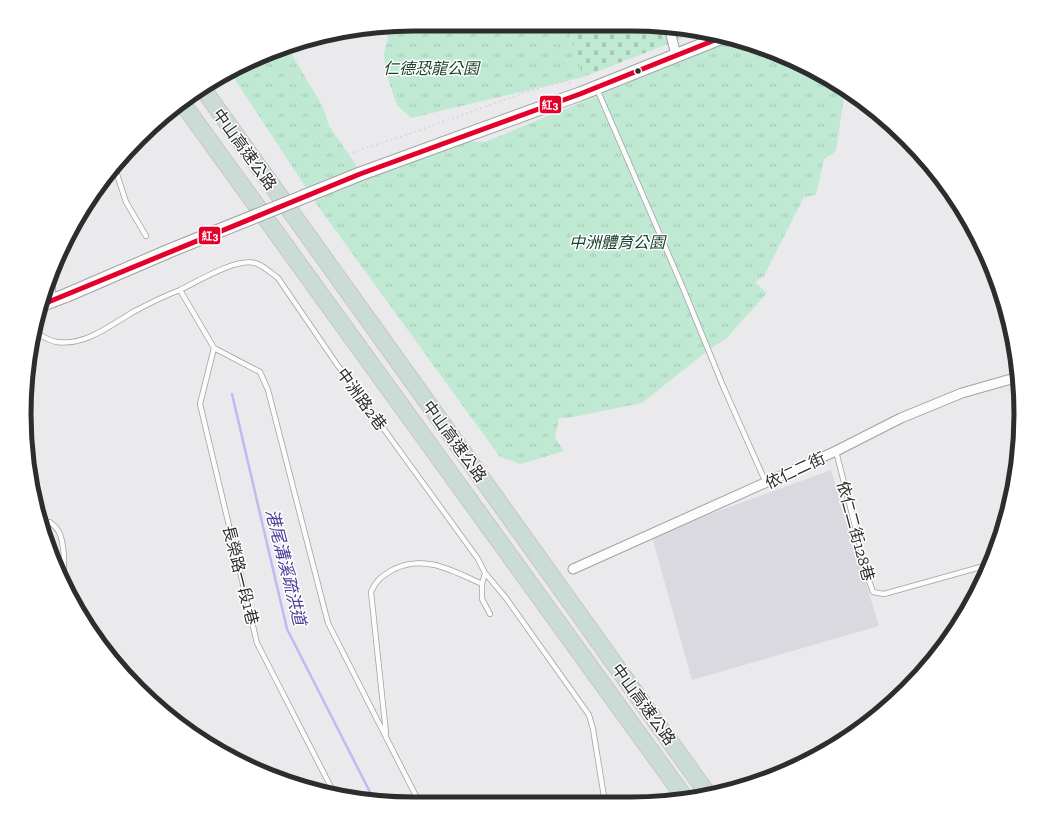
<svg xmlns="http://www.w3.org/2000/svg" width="1045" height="828" viewBox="0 0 1045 828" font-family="'Zilla Slab','Noto Sans TC',serif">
<defs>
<pattern id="grass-tufts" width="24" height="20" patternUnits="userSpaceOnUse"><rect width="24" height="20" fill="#bfe9d3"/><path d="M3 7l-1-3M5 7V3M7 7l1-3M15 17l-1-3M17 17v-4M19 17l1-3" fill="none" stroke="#a4c8b5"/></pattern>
<pattern id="cemetery-stones" width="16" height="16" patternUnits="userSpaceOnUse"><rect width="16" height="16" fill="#bfe9d3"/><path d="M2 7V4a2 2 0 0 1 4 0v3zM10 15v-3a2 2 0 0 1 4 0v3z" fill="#a4c8b5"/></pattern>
</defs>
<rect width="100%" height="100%" fill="#eaeaec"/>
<path fill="#dad9e0" d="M831 470 879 626 692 680 652 537 686 523Z"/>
<path fill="url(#grass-tufts)" d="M414 24 567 25 583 77 411 118 397 105 387 76 384 54 388 38 385 28Z
M733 40 757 45 826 76 845 90 836 151 824 159 816 195 804 197 764 276 755 282 767 293 726 339 711 348 642 403 568 418H559L555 438 564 451 521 464 500 457 320 209 230 72 288 48 323 107 329 126 365 178 455 141 485 142Z"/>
<path fill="url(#cemetery-stones)" d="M567 25H656L696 33 583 77Z"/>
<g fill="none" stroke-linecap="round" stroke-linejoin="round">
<path stroke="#c1baf2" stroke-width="2.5" d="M232 394 287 629 374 800"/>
<g stroke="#a1a1a2" stroke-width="6">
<path id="lane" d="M597 89 683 288 723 386 766 483
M115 168 126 202 146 236
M180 290C198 281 236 258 255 263 263 265 271 273 278 278L336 363 478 559 485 573 482 584V599L490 614
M52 299 54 273
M35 332C42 336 49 341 57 342 85 346 111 325 133 312 148 304 164 296 180 290L214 348 200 404 257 643 335 795
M214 348 260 372 268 390 328 623 420 804
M836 451 868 578 873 592 884 594 984 566
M41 523 50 522C53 525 57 528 59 532 65 545 64 565 64 579
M485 573 506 598 589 715 593 729 605 803
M386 733 371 592C377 579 382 576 394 569 425 554 453 571 482 584
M252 767 289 782
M319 791 331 789"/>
</g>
<g stroke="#a1a1a2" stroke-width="11">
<path id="street" d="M669 27 676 55
M573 569 836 451 901 418 962 393 1018 377"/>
</g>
<g stroke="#a1a1a2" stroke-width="15">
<path id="secondary" d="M549 105 580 94 720 38
M41 305 67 295"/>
</g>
<g stroke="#c6c6c6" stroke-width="18">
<path id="highway" d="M203 89 707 793
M183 104 685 798"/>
</g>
<path stroke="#d6d6d8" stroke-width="1.5" stroke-dasharray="2 3" stroke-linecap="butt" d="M550 24 569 80
M280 51 323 162 409 134 526 92 569 80 571 86"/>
<use href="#lane" stroke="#fcfcfc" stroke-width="4.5"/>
<use href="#street" stroke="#fcfcfc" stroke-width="9"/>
<use href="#secondary" stroke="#fcfcfc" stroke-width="13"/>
<use href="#highway" stroke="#cbdcd5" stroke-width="16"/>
<g stroke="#a1a1a2" stroke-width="15" stroke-linecap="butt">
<path id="secondary-bridge" d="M67 295 169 251 360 174 549 105"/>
</g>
<use href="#secondary-bridge" stroke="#fcfcfc" stroke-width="13"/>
<g stroke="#fff" stroke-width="8">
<path id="bus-1" d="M41 305 360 174 580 94 720 38"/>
</g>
<use href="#bus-1" stroke="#e4002b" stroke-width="5"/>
</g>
<circle fill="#2d2d2e" stroke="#fff" stroke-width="1.5" cx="638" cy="71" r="3.5"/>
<g text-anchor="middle" stroke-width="3" stroke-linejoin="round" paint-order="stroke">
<g font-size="16" font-style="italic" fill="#1a412e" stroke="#fff">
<text x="431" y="74">仁德恐龍公園</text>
<text x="617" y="248">中洲體育公園</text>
</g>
<g font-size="16" fill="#2d2d2e" stroke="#fff">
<text transform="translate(245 149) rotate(54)" y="6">中山高速公路</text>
<text transform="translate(362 399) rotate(54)" y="6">中洲路2巷</text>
<text transform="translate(455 441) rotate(54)" y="6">中山高速公路</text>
<text transform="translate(795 470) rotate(-25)" y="6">依仁二街</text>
<text transform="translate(856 531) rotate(75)" y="6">依仁二街128巷</text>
<text transform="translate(241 575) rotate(76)" y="6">長榮路一段1巷</text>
<text transform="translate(644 704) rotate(54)" y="6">中山高速公路</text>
</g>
<g font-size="17" font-style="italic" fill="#503c97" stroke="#fff">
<text transform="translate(286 567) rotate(76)" y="6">港尾溝溪疏洪道</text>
</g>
</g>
<path d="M0 0H1045V828H0ZM414 31H631A383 383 0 0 1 1014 414V414A383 383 0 0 1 631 797H414A383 383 0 0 1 31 414V414A383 383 0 0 1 414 31Z" fill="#fff" fill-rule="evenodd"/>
<path fill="none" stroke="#2d2d2e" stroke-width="5" d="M414 31H631A383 383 0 0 1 1014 414V414A383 383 0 0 1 631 797H414A383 383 0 0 1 31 414V414A383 383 0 0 1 414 31Z"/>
<g stroke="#fff" stroke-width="1.5">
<rect x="539" y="95" width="23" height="19" rx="4" fill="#e4002b"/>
<rect x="198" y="226" width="23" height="19" rx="4" fill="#e4002b"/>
</g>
<g font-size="11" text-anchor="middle" font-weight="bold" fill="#fff">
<text x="550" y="109">紅3</text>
<text x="210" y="240">紅3</text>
</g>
</svg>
